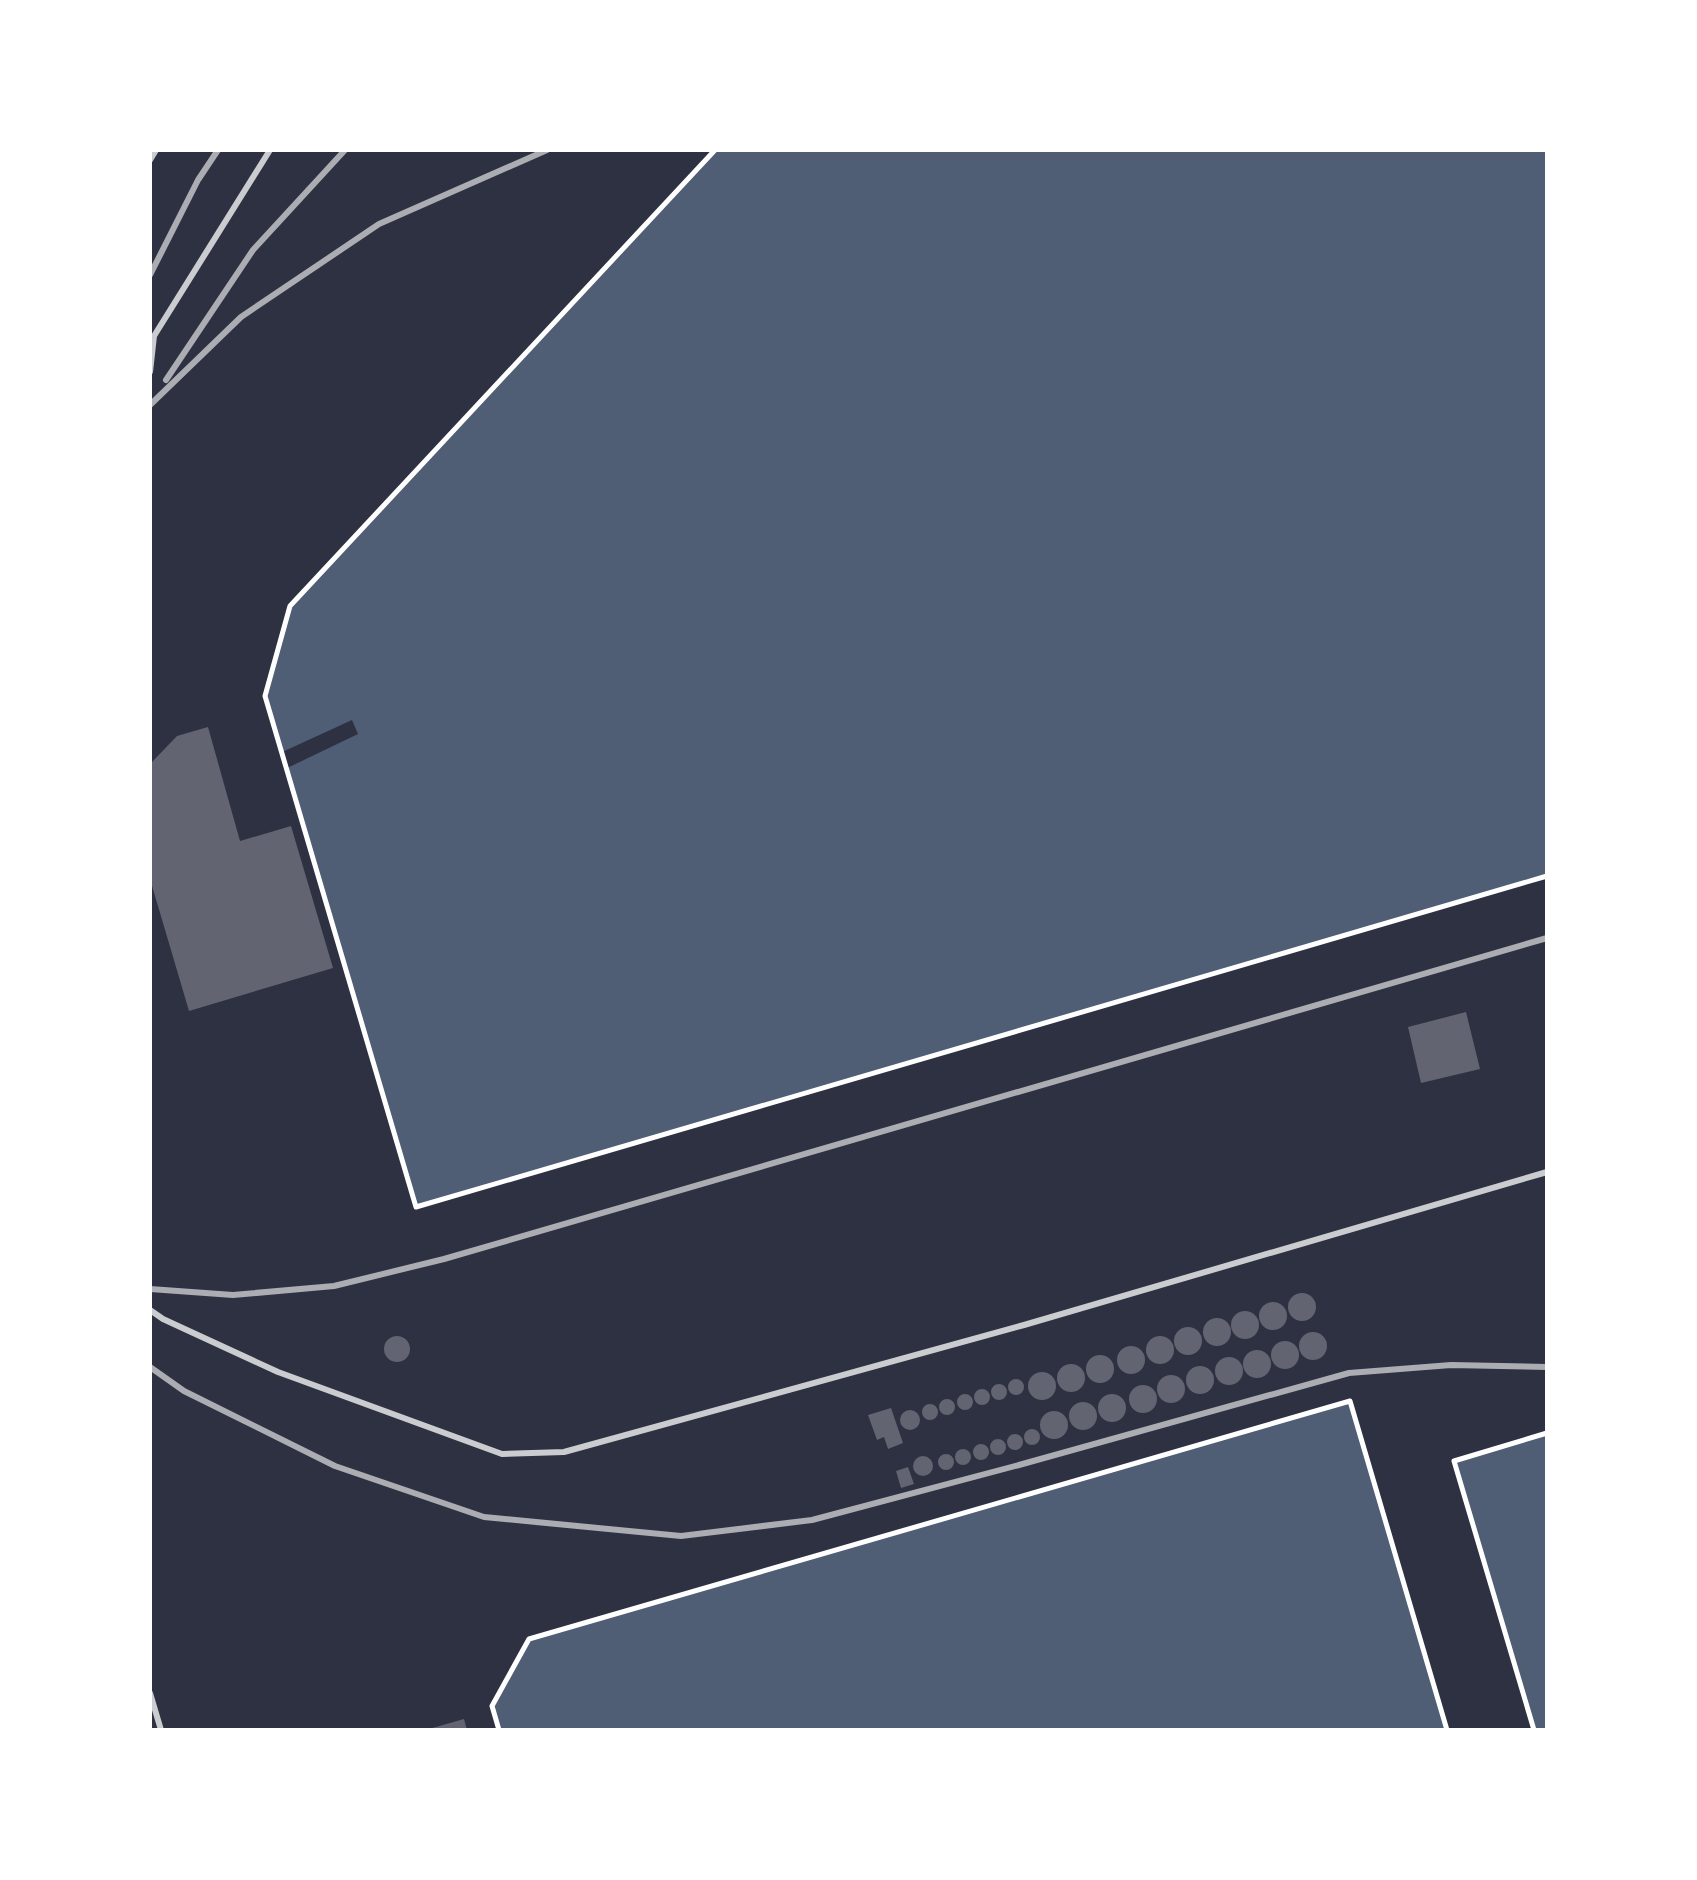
<svg xmlns="http://www.w3.org/2000/svg" width="1697" height="1880" viewBox="0 0 1697 1880" font-family="Arial,sans-serif">
<rect width="100%" height="100%" fill="#2d3142"/>
<path fill="#4f5d75" d="M715 150H1547V876L416 1207 265 696 290 606Z
M1350 1401 1447 1730H499L492 1706 529 1639Z
M1547 1433V1730H1534L1454 1461Z"/>
<path fill="#2d3142" d="M352 720 358 734 283 770 278 754Z"/>
<path fill="#626471" d="M208 727 240 841 291 826 333 968 189 1011 150 879V764L177 736Z
M1466 1012 1480 1069 1421 1083 1408 1027Z
M1288 1307a14 14 0 1 1 28 0a14 14 0 1 1-28 0Z
M1259 1316a14 14 0 1 1 28 0a14 14 0 1 1-28 0Z
M1231 1325a14 14 0 1 1 28 0a14 14 0 1 1-28 0Z
M1203 1332a14 14 0 1 1 28 0a14 14 0 1 1-28 0Z
M1174 1341a14 14 0 1 1 28 0a14 14 0 1 1-28 0Z
M1299 1346a14 14 0 1 1 28 0a14 14 0 1 1-28 0Z
M384 1349a13 13 0 1 1 26 0a13 13 0 1 1-26 0Z
M1146 1350a14 14 0 1 1 28 0a14 14 0 1 1-28 0Z
M1271 1355a14 14 0 1 1 28 0a14 14 0 1 1-28 0Z
M1117 1360a14 14 0 1 1 28 0a14 14 0 1 1-28 0Z
M1243 1364a14 14 0 1 1 28 0a14 14 0 1 1-28 0Z
M1086 1369a14 14 0 1 1 28 0a14 14 0 1 1-28 0Z
M1215 1371a14 14 0 1 1 28 0a14 14 0 1 1-28 0Z
M1057 1378a14 14 0 1 1 28 0a14 14 0 1 1-28 0Z
M1186 1380a14 14 0 1 1 28 0a14 14 0 1 1-28 0Z
M1028 1386a14 14 0 1 1 28 0a14 14 0 1 1-28 0Z
M1157 1389a14 14 0 1 1 28 0a14 14 0 1 1-28 0Z
M1008 1387a8 8 0 1 1 16 0a8 8 0 1 1-16 0Z
M991 1392a8 8 0 1 1 16 0a8 8 0 1 1-16 0Z
M1129 1399a14 14 0 1 1 28 0a14 14 0 1 1-28 0Z
M974 1397a8 8 0 1 1 16 0a8 8 0 1 1-16 0Z
M957 1402a8 8 0 1 1 16 0a8 8 0 1 1-16 0Z
M1098 1408a14 14 0 1 1 28 0a14 14 0 1 1-28 0Z
M939 1407a8 8 0 1 1 16 0a8 8 0 1 1-16 0Z
M1069 1416a14 14 0 1 1 28 0a14 14 0 1 1-28 0Z
M922 1412a8 8 0 1 1 16 0a8 8 0 1 1-16 0Z
M891 1408 903 1443 888 1449 884 1437 877 1440 868 1415Z
M900 1420a10 10 0 1 1 20 0a10 10 0 1 1-20 0Z
M1040 1425a14 14 0 1 1 28 0a14 14 0 1 1-28 0Z
M1024 1437a8 8 0 1 1 16 0a8 8 0 1 1-16 0Z
M1007 1442a8 8 0 1 1 16 0a8 8 0 1 1-16 0Z
M990 1447a8 8 0 1 1 16 0a8 8 0 1 1-16 0Z
M973 1452a8 8 0 1 1 16 0a8 8 0 1 1-16 0Z
M955 1457a8 8 0 1 1 16 0a8 8 0 1 1-16 0Z
M938 1462a8 8 0 1 1 16 0a8 8 0 1 1-16 0Z
M913 1466a10 10 0 1 1 20 0a10 10 0 1 1-20 0Z
M908 1467 914 1484 901 1488 896 1471Z
M464 1719 467 1730H429V1729Z"/>
<g fill="none" stroke-linecap="round" stroke-linejoin="round">
<path stroke="#fff" stroke-width="5" d="M715 150 290 606 265 696 416 1207 1547 876
M499 1730 492 1706 529 1639 1350 1401 1447 1730
M1534 1730 1454 1461 1547 1433"/>
<path stroke="#caccd0" stroke-width="6" d="M150 160 156 150
M150 372 154 336 270 150
M150 1310 163 1319 278 1372 502 1454 564 1452 1024 1325 1547 1172
M150 1693 161 1730"/>
<path stroke="#abadb3" stroke-width="6" d="M150 275 198 180 218 150
M166 380 253 250 345 150
M150 405 241 317 379 224 547 150
M150 1289 233 1295 334 1286 444 1259 1547 938
M150 1367 184 1391 335 1466 484 1517 681 1536 812 1520 1019 1465 1349 1373 1451 1365 1547 1367"/>
</g>
<rect width="1697" height="1880" fill="none" stroke="#ffffff" stroke-width="304"/>
</svg>
